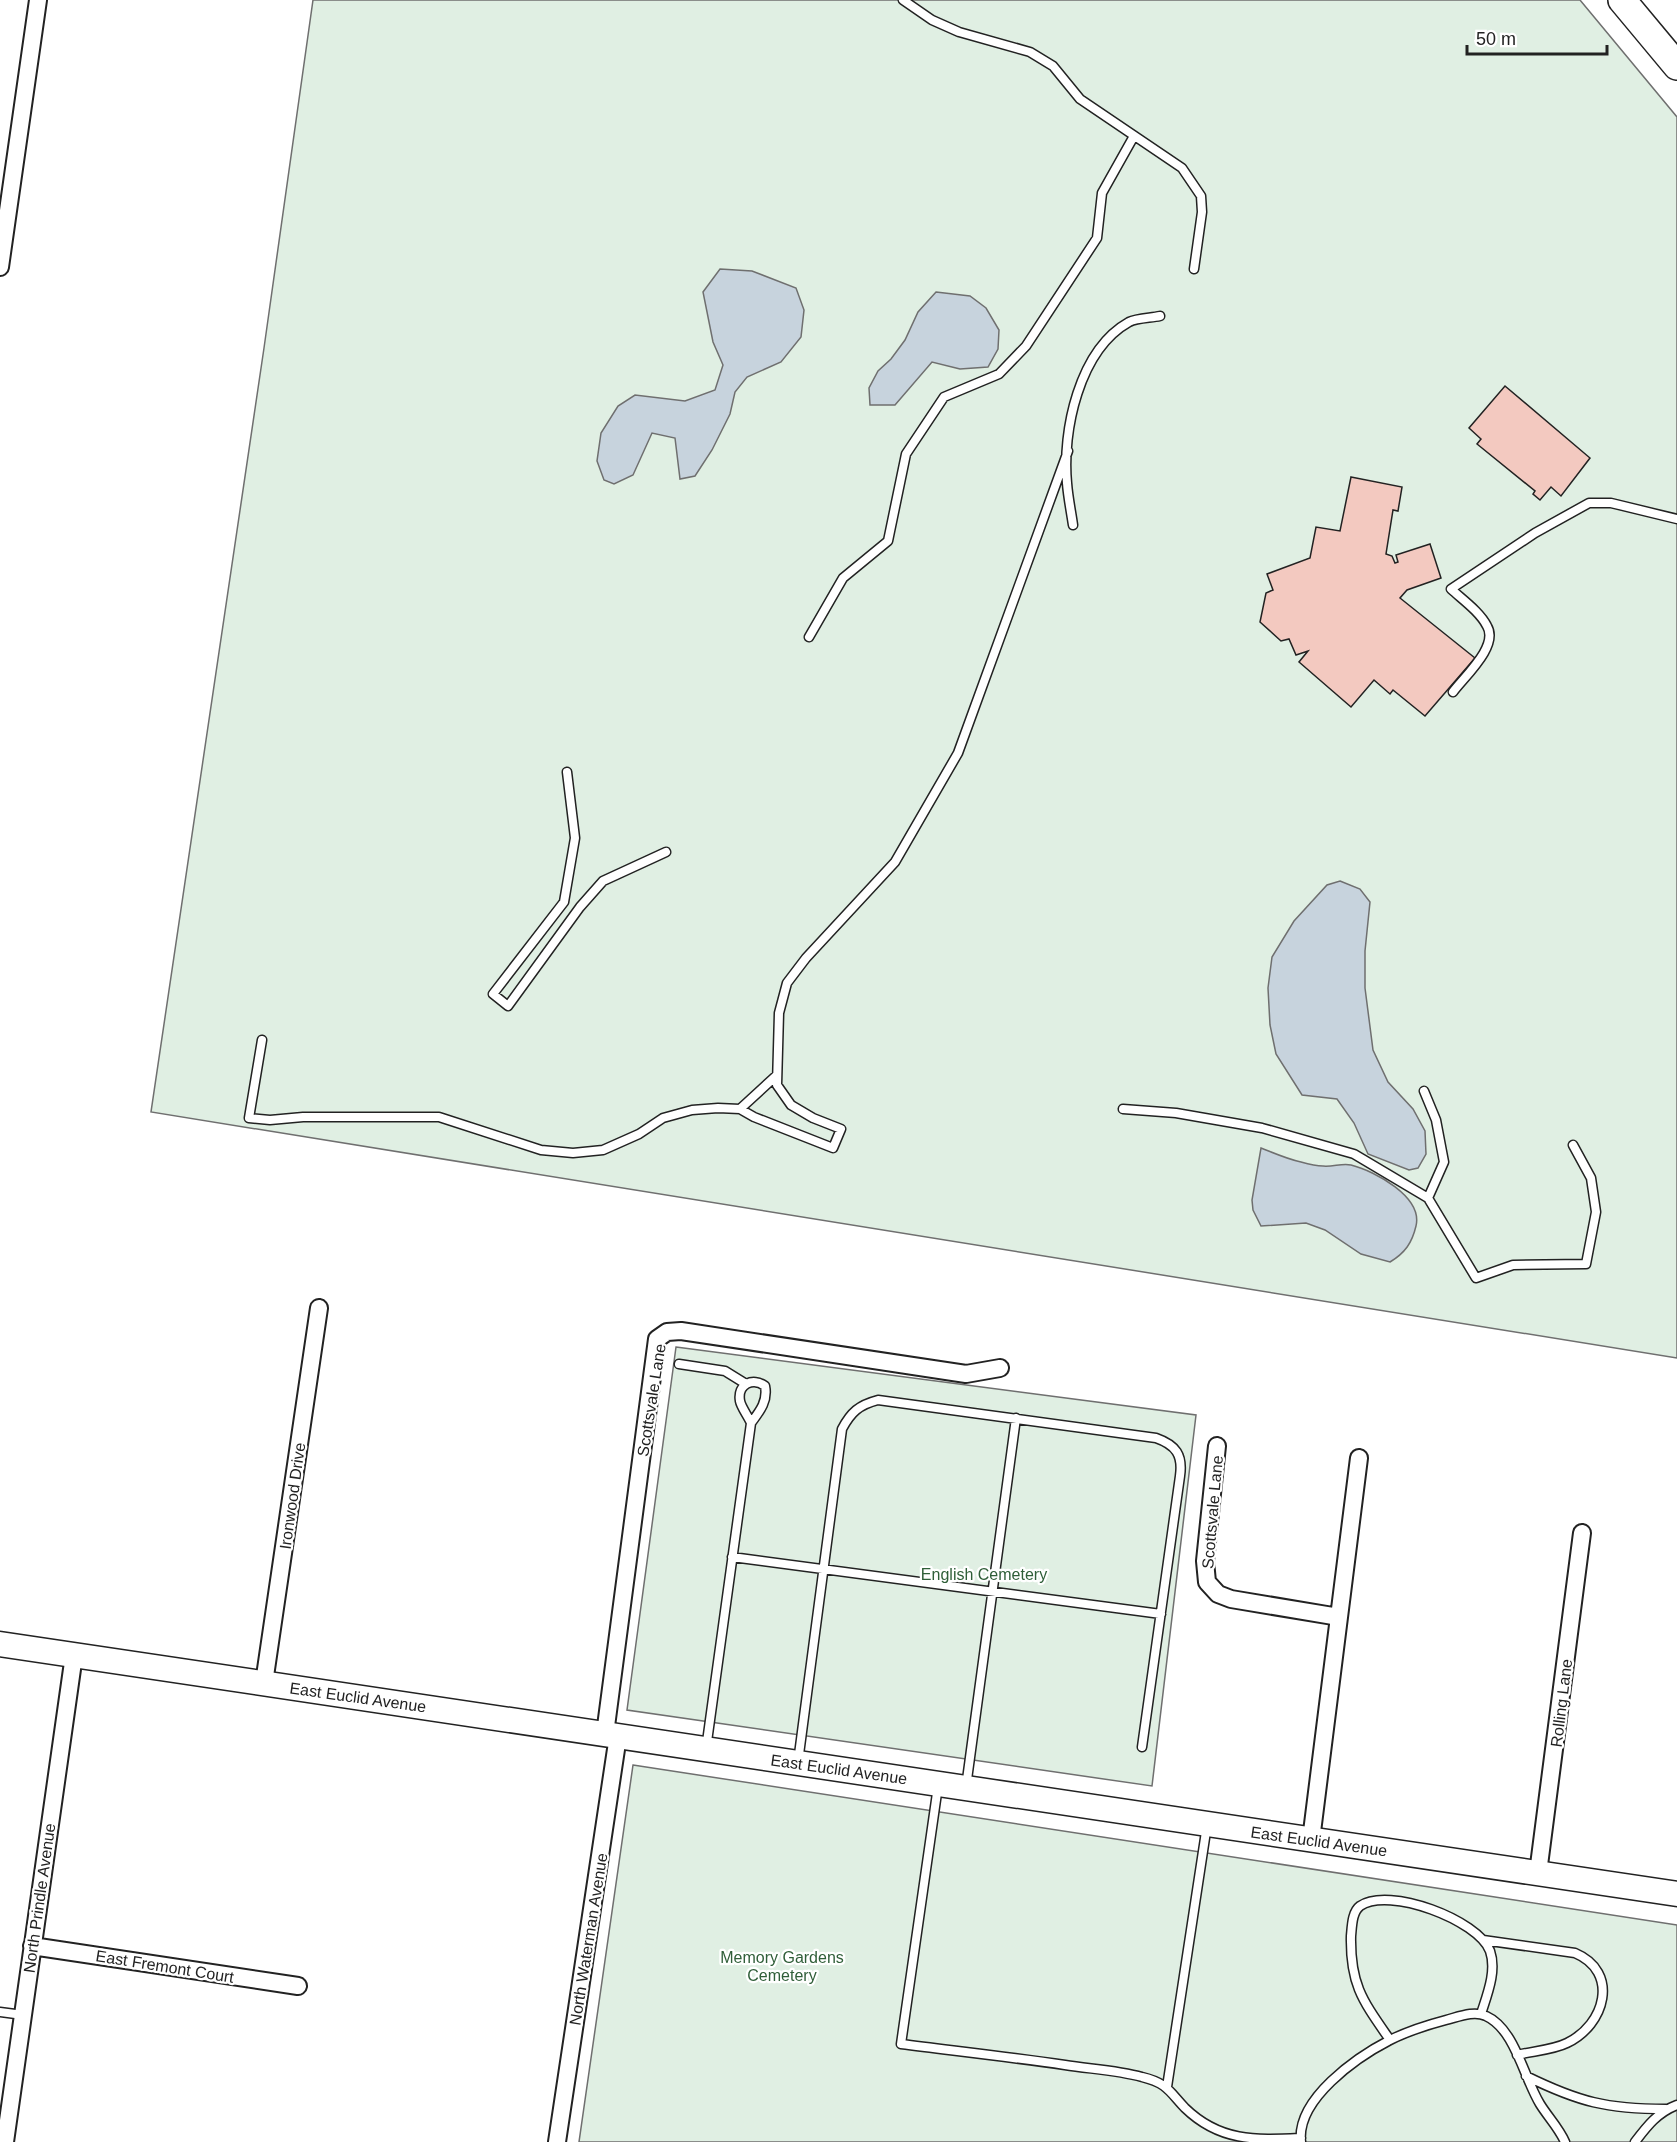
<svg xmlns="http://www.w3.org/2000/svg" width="1677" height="2142" viewBox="0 0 1677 2142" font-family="Arial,sans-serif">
<rect width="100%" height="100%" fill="#fff"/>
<path fill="#e0efe3" stroke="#6f6f6f" stroke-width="1.5" d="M313 0H1580L1677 117V1358L151 1112 264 348Z
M676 1347 1196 1415 1152 1786 627 1710Z
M633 1765 1677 1925V2142H579Z"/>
<path fill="#c7d3dd" stroke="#6f6f6f" stroke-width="1.5" d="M720 269 752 271 796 288 804 310 801 337 781 362 747 377 735 392 730 414 712 450 695 476 680 479 675 438 652 433 633 475 614 484 604 480 597 461 601 433 618 406 635 395 685 401 715 390 723 365 713 342 703 292Z
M936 292 970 296 986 308 999 330 998 349 988 367 960 369 932 362 895 405H870L869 388 878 371 891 359 905 340 918 312Z
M1340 881 1360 889 1370 902 1365 951V988L1373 1050 1388 1082 1413 1109 1425 1131 1426 1154 1418 1168 1409 1170 1368 1154 1354 1123 1337 1099 1302 1095 1276 1054 1270 1025 1268 988 1272 957 1294 921 1327 885Z
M1261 1148C1274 1153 1287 1159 1301 1162 1308 1164 1316 1166 1323 1166 1333 1167 1342 1163 1351 1165 1375 1171 1423 1197 1416 1226 1412 1243 1405 1253 1390 1262L1361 1254 1325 1230 1306 1223 1261 1226 1253 1210 1252 1200Z"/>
<path fill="#f3c9c0" stroke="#222" stroke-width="1.5" d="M1505 386 1590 458 1561 496 1551 487 1540 500 1533 494 1535 491 1477 444 1481 439 1469 428Z
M1351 477 1402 487 1398 511 1393 510 1386 554 1392 556 1395 563 1398 562 1396 555 1430 544 1441 578 1407 590 1400 598 1475 658 1425 716 1393 690 1390 694 1374 680 1351 707 1299 662 1308 651 1296 655 1289 639 1281 641 1260 622 1266 593 1273 590 1267 574 1310 558 1316 527 1340 531Z"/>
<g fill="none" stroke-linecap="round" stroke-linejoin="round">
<g stroke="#222" stroke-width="11">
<path id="lane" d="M903 0 932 20 959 32 1030 52 1053 66 1080 99 1182 168 1201 196 1202 212 1194 269
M1073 525C1071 511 1068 497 1067 483 1062 431 1079 350 1129 322 1137 318 1151 318 1160 316
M809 637 843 578 888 541 906 454 944 397 999 374 1026 346 1097 238 1102 193 1134 136
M1453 692C1465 676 1499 646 1487 626 1480 612 1463 600 1451 589L1535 533 1589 503H1611L1677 519
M567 772 575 838 564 902 493 994 508 1006 580 907 603 881 666 852
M262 1040 249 1118 270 1120 303 1117H439L541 1150 573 1153 603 1150 639 1134 663 1118 692 1110 718 1108 740 1109 754 1117 833 1148 841 1129 813 1118 791 1105 777 1085 779 1013 787 983 806 958 895 862 958 753 1068 451
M1424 1091 1436 1120 1444 1162 1428 1198
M740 1109 777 1075
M1123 1109 1176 1113 1262 1128 1354 1154 1428 1198 1476 1278 1513 1265 1586 1264 1596 1212 1591 1178 1573 1145
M679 1364 725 1371 746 1384
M732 1557 1161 1614
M706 1749 751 1423C760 1411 768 1401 765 1386 753 1377 737 1384 740 1401 741 1407 748 1416 751 1423
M798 1762 842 1429C851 1412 859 1405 878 1400L1156 1438C1176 1445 1183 1455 1180 1476L1142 1747
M938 1786 901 2044C956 2051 1010 2057 1065 2065 1090 2069 1117 2070 1142 2077 1167 2083 1169 2091 1185 2108 1220 2142 1256 2140 1301 2138
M966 1787 1016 1418
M1483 1940 1575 1953C1620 1972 1605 2025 1567 2043 1553 2050 1533 2051 1517 2055
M0 2012 23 2015
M1390 2040C1363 2001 1350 1985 1351 1936 1352 1926 1352 1912 1360 1906 1389 1886 1478 1920 1490 1951 1497 1971 1487 1995 1481 2014
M1526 2076C1579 2102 1607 2109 1666 2109
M1167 2087 1207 1825
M1301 2142C1296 2099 1357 2057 1390 2040 1408 2031 1427 2025 1446 2020 1458 2017 1474 2010 1486 2016 1515 2029 1524 2078 1540 2104 1548 2117 1559 2128 1565 2142
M1635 2142C1647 2126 1658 2112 1677 2105"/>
</g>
<g stroke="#222" stroke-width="20">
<path id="street" d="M0 267 38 0
M1217 1446 1205 1561 1207 1582 1218 1594 1231 1599 1339 1617
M264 1683 319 1308
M605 1734 657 1339 667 1332 681 1331 966 1374 1000 1368
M1311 1840 1359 1458
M1538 1873 1582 1533
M32 1946 298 1986
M5 2142 74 1655
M557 2142 618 1736"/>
</g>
<g stroke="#222" stroke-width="27">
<path id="secondary" d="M0 1644 1677 1894"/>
</g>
<g stroke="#222" stroke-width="30">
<path id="primary" d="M1622 0 1677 66"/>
</g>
<use href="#lane" stroke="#fff" stroke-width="8"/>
<use href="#street" stroke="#fff" stroke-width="16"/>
<use href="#secondary" stroke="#fff" stroke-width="24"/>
<use href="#primary" stroke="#fff" stroke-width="27"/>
</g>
<g text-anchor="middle" stroke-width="4.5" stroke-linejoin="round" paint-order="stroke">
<g font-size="16" fill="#222" stroke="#fff">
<text transform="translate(651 1400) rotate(-81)" y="6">Scottsvale Lane</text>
<text transform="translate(292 1496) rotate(-82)" y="6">Ironwood Drive</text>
<text transform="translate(1212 1512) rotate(-85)" y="6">Scottsvale Lane</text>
<text transform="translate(358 1697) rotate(8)" y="6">East Euclid Avenue</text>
<text transform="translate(1561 1703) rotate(-83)" y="6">Rolling Lane</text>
<text transform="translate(839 1769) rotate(8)" y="6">East Euclid Avenue</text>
<text transform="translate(1319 1841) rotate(8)" y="6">East Euclid Avenue</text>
<text transform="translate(39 1898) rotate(-82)" y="6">North Prindle Avenue</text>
<text transform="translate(588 1939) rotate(-81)" y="6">North Waterman Avenue</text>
<text transform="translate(165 1966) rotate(9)" y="6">East Fremont Court</text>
</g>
<g font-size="16" fill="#2f5e38" stroke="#fff">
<text x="984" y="1580">English Cemetery</text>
<text x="782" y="1963">Memory Gardens<tspan x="782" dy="18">Cemetery</tspan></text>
</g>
</g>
<path d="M1467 45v9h140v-9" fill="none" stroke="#222222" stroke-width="3"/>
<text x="1476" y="45" font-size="18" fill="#222222" stroke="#ffffff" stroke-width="4.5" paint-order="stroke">50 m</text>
</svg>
